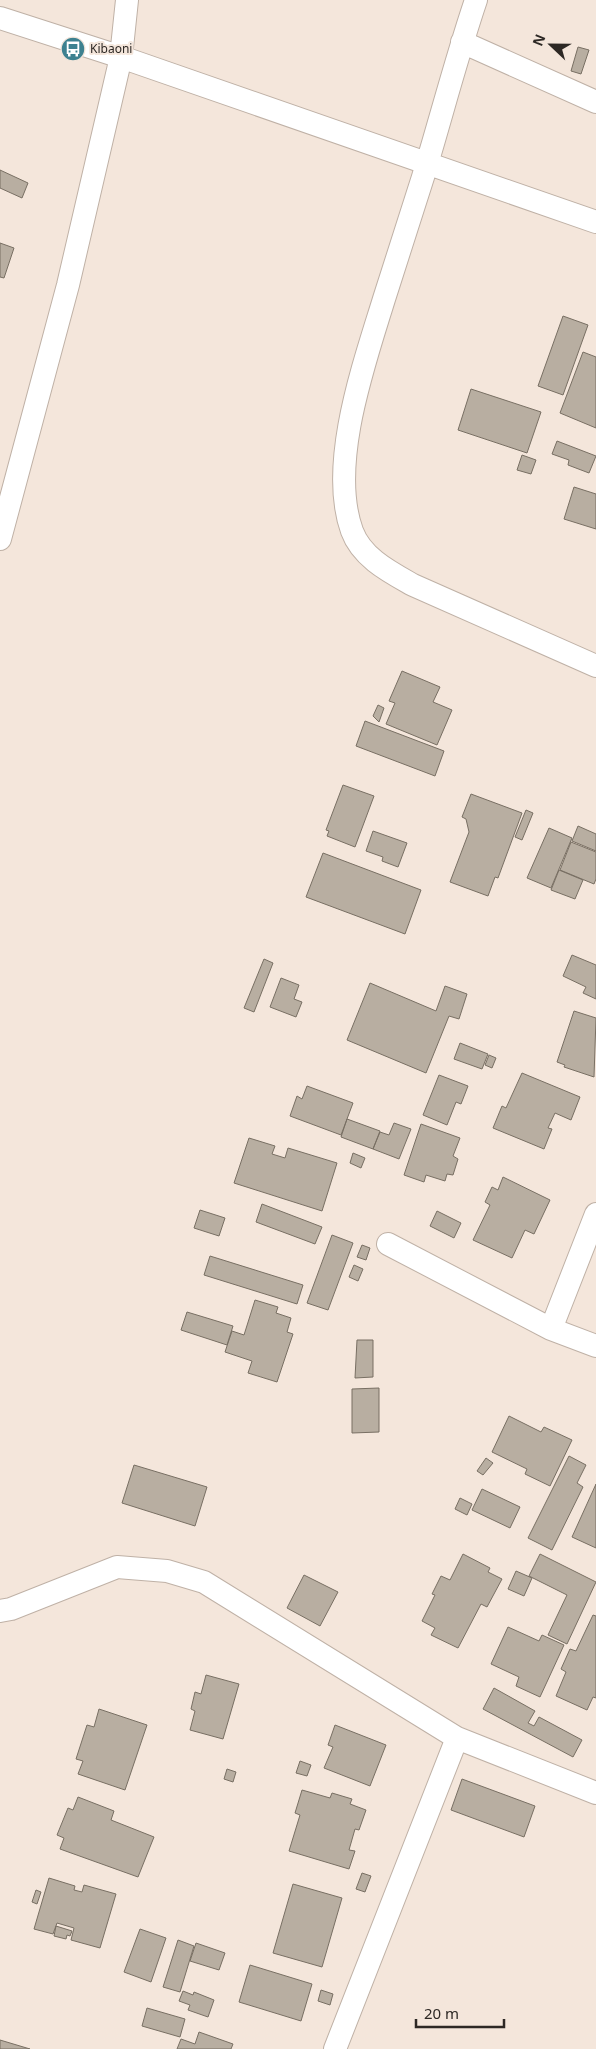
<svg xmlns="http://www.w3.org/2000/svg" width="596" height="2049" viewBox="0 0 596 2049" font-family="'Noto Sans',sans-serif">
<rect width="100%" height="100%" fill="#f4e6db"/>
<path fill="#b8aea1" stroke="#786f63" d="M578 47 589 50 581 74 571 71Z
M0 170 28 183 22 198 0 188Z
M0 243 14 248 4 278 0 277Z
M563 316 588 325 563 395 538 386Z
M583 352 596 357V428L560 413Z
M471 389 541 412 527 453 458 430Z
M557 441 596 456 589 473 568 465 569 460 552 454Z
M522 455 536 460 531 474 517 470Z
M574 487 596 494V529L564 519Z
M402 671 440 687 433 702 452 710 437 745 386 724 395 703 389 701Z
M378 705 384 708 379 722 373 716Z
M365 721 444 751 435 776 356 746Z
M343 785 374 796 355 847 327 836 329 831 326 830Z
M471 794 522 813 498 878 495 877 488 896 450 882 469 832 466 819 462 817Z
M526 810 533 813 522 840 515 837Z
M578 826 596 834V851L572 841Z
M549 828 572 838 551 888 527 878Z
M373 831 407 843 398 867 382 861 383 857 366 851Z
M571 842 596 852V879L594 884 560 870Z
M323 853 421 890 405 934 306 897Z
M559 870 583 880 575 899 551 890Z
M572 955 596 965V999L583 993 586 987 563 976Z
M264 959 273 963 254 1012 244 1008Z
M281 978 299 985 294 999 302 1002 296 1017 270 1007Z
M370 983 436 1011 445 986 467 994 459 1019 449 1016 426 1073 347 1040Z
M574 1011 596 1018 594 1077 564 1067 565 1065 557 1062Z
M460 1043 488 1054 482 1069 454 1059Z
M489 1055 496 1058 492 1068 485 1065Z
M522 1073 580 1097 571 1120 555 1113 548 1128 552 1129 544 1149 493 1128 502 1106 506 1108Z
M439 1075 468 1086 461 1104 456 1102 447 1125 423 1115Z
M307 1086 353 1103 341 1135 290 1116 297 1096 302 1099Z
M347 1119 380 1131 373 1149 341 1137Z
M394 1123 411 1129 399 1159 373 1149 380 1132 389 1135Z
M421 1124 460 1138 453 1156 458 1159 453 1175 447 1174 445 1181 426 1175 424 1182 404 1175Z
M249 1138 275 1146 272 1154 285 1158 288 1148 337 1163 322 1211 234 1183Z
M353 1153 365 1158 361 1168 350 1163Z
M503 1177 550 1200 534 1234 525 1230 512 1258 473 1240 490 1205 485 1202 492 1187 498 1190Z
M262 1204 322 1227 315 1244 256 1222Z
M200 1210 225 1218 219 1236 194 1228Z
M437 1211 461 1223 454 1238 430 1226Z
M332 1235 353 1243 328 1310 307 1303Z
M362 1245 370 1248 366 1260 357 1257Z
M210 1256 303 1285 297 1304 204 1275Z
M354 1265 363 1269 358 1281 349 1277Z
M255 1300 278 1307 276 1313 291 1318 287 1332 293 1334 277 1382 248 1373 252 1361 225 1352 232 1331 244 1335Z
M187 1312 233 1326 227 1345 181 1330Z
M357 1340H373V1377L355 1378Z
M379 1388V1432L352 1433V1389Z
M509 1416 541 1432 544 1427 572 1440 550 1486 525 1474 527 1469 492 1452Z
M569 1456 586 1465 577 1483 583 1487 552 1550 528 1538Z
M486 1458 493 1463 483 1475 477 1471Z
M134 1465 207 1487 195 1526 122 1503Z
M596 1484V1548L572 1537Z
M482 1489 520 1507 510 1528 472 1510Z
M460 1498 472 1504 467 1515 455 1509Z
M463 1554 490 1568 488 1572 502 1579 487 1607 481 1604 458 1648 431 1635 435 1628 422 1621 435 1595 432 1594 441 1576 450 1580Z
M540 1554 596 1582 567 1644 548 1635 567 1595 529 1576Z
M516 1571 532 1578 524 1596 508 1589Z
M304 1575 338 1592 320 1626 287 1608Z
M593 1615 596 1616V1698L593 1697 587 1710 556 1696 566 1672 561 1669 570 1649 576 1651Z
M508 1627 539 1641 542 1635 564 1645 540 1697 516 1686 519 1677 491 1664Z
M206 1675 239 1684 223 1739 190 1730 195 1711 191 1709 195 1692 201 1694Z
M494 1688 535 1711 528 1723 534 1726 539 1717 582 1740 573 1757 483 1709Z
M99 1709 147 1725 125 1790 78 1774 83 1761 76 1759 87 1725 94 1727Z
M335 1725 386 1745 370 1786 324 1768 333 1747 328 1745Z
M300 1761 311 1765 307 1776 296 1773Z
M227 1769 236 1772 233 1782 224 1779Z
M462 1779 535 1806 524 1837 451 1810Z
M302 1790 330 1798 332 1793 352 1799 350 1804 366 1810 359 1830 355 1829 349 1850 355 1851 349 1869 289 1851 300 1815 295 1813Z
M78 1797 114 1811 111 1820 154 1837 138 1877 60 1849 64 1838 57 1835 68 1808 73 1810Z
M362 1873 371 1876 365 1892 356 1889Z
M49 1878 75 1886 74 1890 82 1892 84 1885 116 1894 100 1948 71 1940 74 1928 57 1923 53 1934 34 1929Z
M293 1884 342 1898 322 1967 273 1953Z
M36 1890 41 1892 37 1904 32 1902Z
M56 1926 72 1931 70 1936 67 1935 66 1939 54 1936Z
M140 1929 166 1938 151 1982 124 1972Z
M178 1940 194 1946 180 1992 163 1987Z
M196 1943 225 1953 219 1970 190 1961Z
M250 1965 312 1984 301 2021 239 2002Z
M321 1990 333 1994 330 2005 318 2001Z
M183 1991 193 1995 194 1992 214 2000 208 2017 188 2010 190 2005 179 2001Z
M147 2008 185 2019 180 2037 142 2026Z
M199 2032 233 2044 231 2049H177L181 2039 195 2044Z
M0 2040 30 2049H0Z"/>
<g fill="none" stroke-linecap="round" stroke-linejoin="round">
<g stroke="#bfb1a6" stroke-width="24">
<path id="minor" d="M476 0C456 59 441 118 423 177 410 218 397 259 384 299 364 364 328 465 352 531 362 558 390 572 413 585L596 666
M0 18 121 57 596 222
M462 42 596 102
M0 539 68 285 121 57 127 0
M388 1244 551 1329 596 1346
M551 1329 596 1214
M0 1611 11 1609 117 1567 167 1571 204 1582 457 1738 596 1793
M335 2049 457 1738"/>
</g>
<use href="#minor" stroke="#fff" stroke-width="22"/>
</g>
<defs>
<g id="bus-disc" transform="scale(1.25)"><circle r="9.5" fill="#3d8190" stroke="#f4e6db"/><path d="M-5-6H5V4H4V6H2V4H-2V6H-4V4H-5ZM-3.5-4V0h7V-4ZM-3.5 1.2v1.5H-2V1.2ZM2 1.2v1.5H3.5V1.2Z" fill="#fff"/></g>
</defs>
<g fill-rule="evenodd">
<use href="#bus-disc" x="73" y="49"/>
</g>
<g text-anchor="middle" stroke-width="4" stroke-linejoin="round" paint-order="stroke">
<g font-size="12" fill="#2d2824" stroke="#f4e6db" text-anchor="start">
<text x="90" y="53">Kibaoni</text>
</g>
</g>
<g transform="translate(551 45) rotate(292)" stroke="#f4e6db" stroke-width="4" paint-order="stroke">
<path d="M0-4L9 19L0 12L-9 19Z" fill="#2d2824"/>
<text y="-8" font-size="14" font-weight="bold" text-anchor="middle" fill="#2d2824">N</text>
</g>
<path d="M416 2019v8h88v-8" fill="none" stroke="#2d2824" stroke-width="2.5"/>
<text x="424" y="2019" font-size="15" fill="#2d2824" stroke="#f4e6db" stroke-width="4" paint-order="stroke">20 m</text>
</svg>
